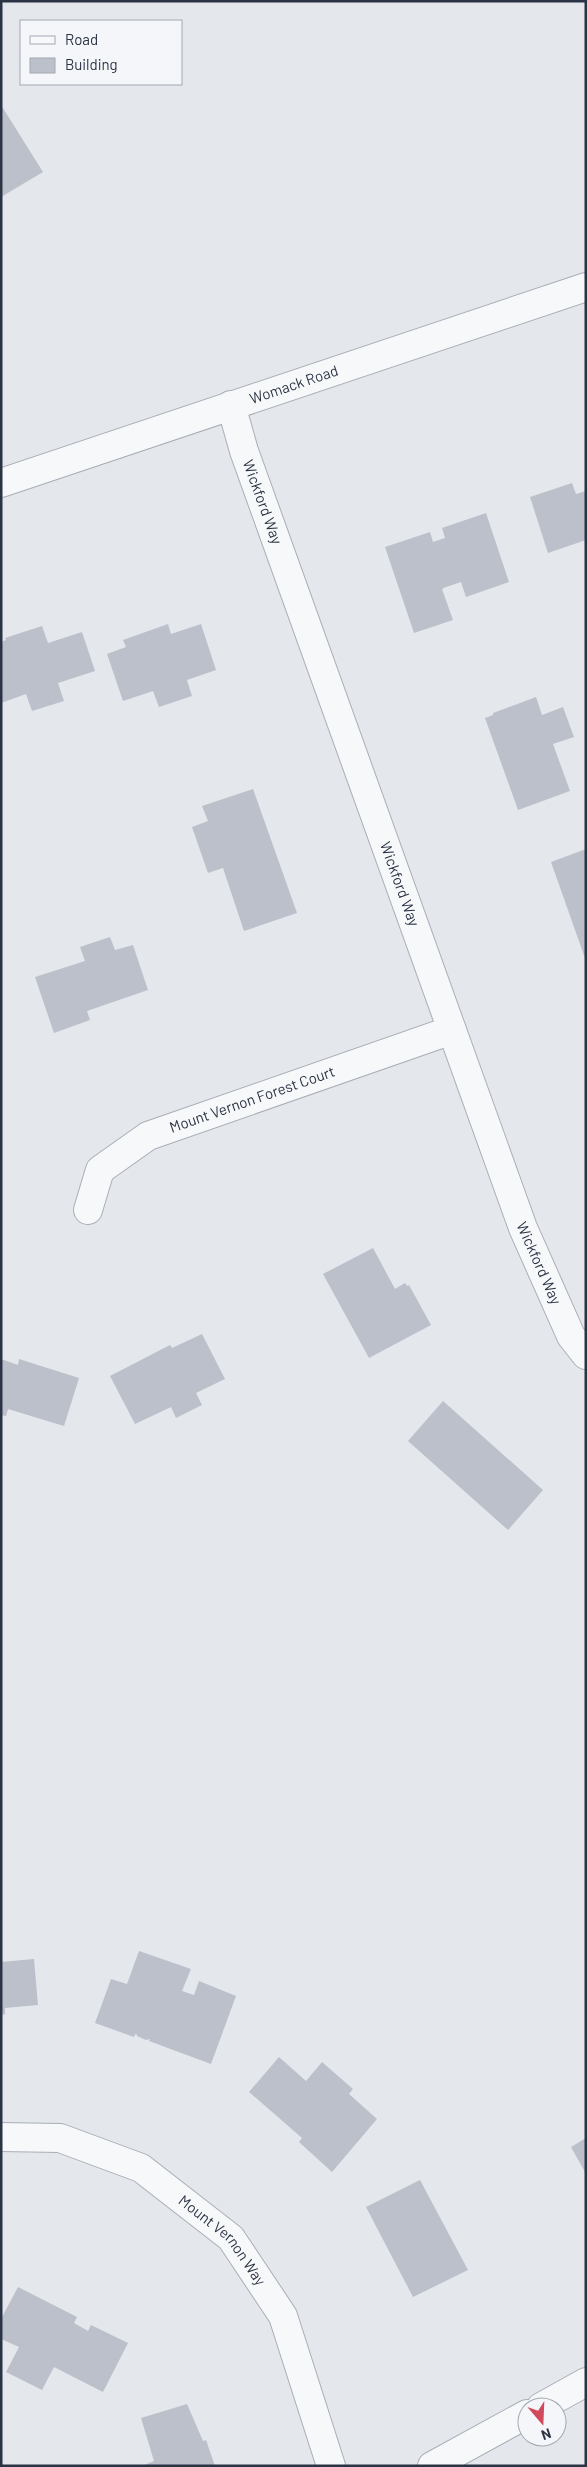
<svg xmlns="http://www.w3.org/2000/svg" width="587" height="2467" viewBox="0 0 587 2467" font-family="Barlow,sans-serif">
<rect width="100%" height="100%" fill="#e4e7ec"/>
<path fill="#bbc0ca" d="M1 105 43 172 1 197Z
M572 483 576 494 586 491V540L548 553 530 497Z
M486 513 509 582 466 597 461 582 446 587 442 589 453 620 414 633 385 547 430 532 433 542 445 538 442 528Z
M168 624 171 634 201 624 216 670 187 680 192 696 159 707 153 691 123 701 107 654 126 647 123 640Z
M42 626 48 643 82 632 95 671 58 683 64 701 32 711 26 694 1 703V642L6 640 5 638Z
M536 697 542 715 563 707 574 737 553 744 570 791 518 810 485 718 493 715V713Z
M253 789 297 913 244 931 223 868 208 873 192 827 208 821 202 806Z
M586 849V961L551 862Z
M110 937 115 950 133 945 148 990 87 1011 90 1020 54 1033 35 977 85 961 80 947Z
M373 1248 395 1289 405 1283 407 1286 409 1285 431 1325 369 1358 323 1274Z
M202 1334 225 1379 196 1393 202 1405 176 1418 171 1407 135 1424 110 1376 170 1345 172 1348Z
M1 1359 18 1365 19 1359 79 1378 64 1426 8 1409 6 1416 1 1415Z
M443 1401 543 1490 508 1530 408 1441Z
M139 1951 191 1969 182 1991 194 1995 199 1981 236 1996 211 2064 149 2041 150 2039 146 2040 137 2036 136 2033 134 2037 95 2023 111 1979 127 1984Z
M34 1959 38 2005 5 2008V2014L1 2015V1962Z
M279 2057 306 2081 322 2062 353 2089 349 2094 377 2119 332 2172 299 2142 302 2138 249 2092Z
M586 2138V2174L571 2147Z
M420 2180 468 2270 413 2297 366 2207Z
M18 2287 77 2317 74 2323 88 2331 91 2325 128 2343 103 2392 54 2367 42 2390 6 2372 19 2347 1 2339V2319Z
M187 2404 203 2441 206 2440 215 2466H142L154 2461 141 2418Z"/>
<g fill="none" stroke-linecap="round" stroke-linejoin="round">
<g stroke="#a9aeb7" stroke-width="30">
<g id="minor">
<path id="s1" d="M231 405 244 451 523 1228 571 1336 586 1355"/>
<path id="s2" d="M88 1210 100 1170 148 1136 452 1030"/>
<path id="s3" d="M1 2137 60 2138 141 2168 231 2238 283 2316 331 2466"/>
<path d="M541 2407 586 2382"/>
<path d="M432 2466 527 2414"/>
</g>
</g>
<g stroke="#a9aeb7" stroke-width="30">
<g id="tertiary">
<path id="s4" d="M1 483 586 287"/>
</g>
</g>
<use href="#minor" stroke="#f7f8fa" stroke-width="28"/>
<use href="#tertiary" stroke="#f7f8fa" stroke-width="28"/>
</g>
<g text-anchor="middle" stroke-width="4.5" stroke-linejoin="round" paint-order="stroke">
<g font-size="15" fill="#2b3445" stroke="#f4f6f9">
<text dy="5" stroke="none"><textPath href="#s4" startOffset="309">Womack Road</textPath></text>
<text dy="5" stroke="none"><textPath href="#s1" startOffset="102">Wickford Way</textPath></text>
<text dy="5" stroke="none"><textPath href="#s1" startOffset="508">Wickford Way</textPath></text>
<text dy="5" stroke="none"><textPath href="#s2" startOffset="211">Mount Vernon Forest Court</textPath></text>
<text dy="5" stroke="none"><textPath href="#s1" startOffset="912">Wickford Way</textPath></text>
<text dy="5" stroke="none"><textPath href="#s3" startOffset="255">Mount Vernon Way</textPath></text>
</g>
</g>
<rect width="587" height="2467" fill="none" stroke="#2b3445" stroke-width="5"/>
<rect x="20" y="20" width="162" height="65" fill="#f4f6f9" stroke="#a4a8b1"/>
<rect x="30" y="36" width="25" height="8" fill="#f7f8fa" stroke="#a4a8b1"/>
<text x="65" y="45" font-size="15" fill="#2b3445">Road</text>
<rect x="30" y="58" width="25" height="15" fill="#bbc0ca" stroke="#a4a8b1"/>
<text x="65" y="70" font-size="15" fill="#2b3445">Building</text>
<g transform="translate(542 2422) rotate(161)"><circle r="24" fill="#f4f6f9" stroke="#a4a8b1"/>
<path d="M0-4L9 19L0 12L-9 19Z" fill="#d1495b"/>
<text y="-8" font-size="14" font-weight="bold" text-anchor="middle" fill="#2b3445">N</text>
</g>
</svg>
